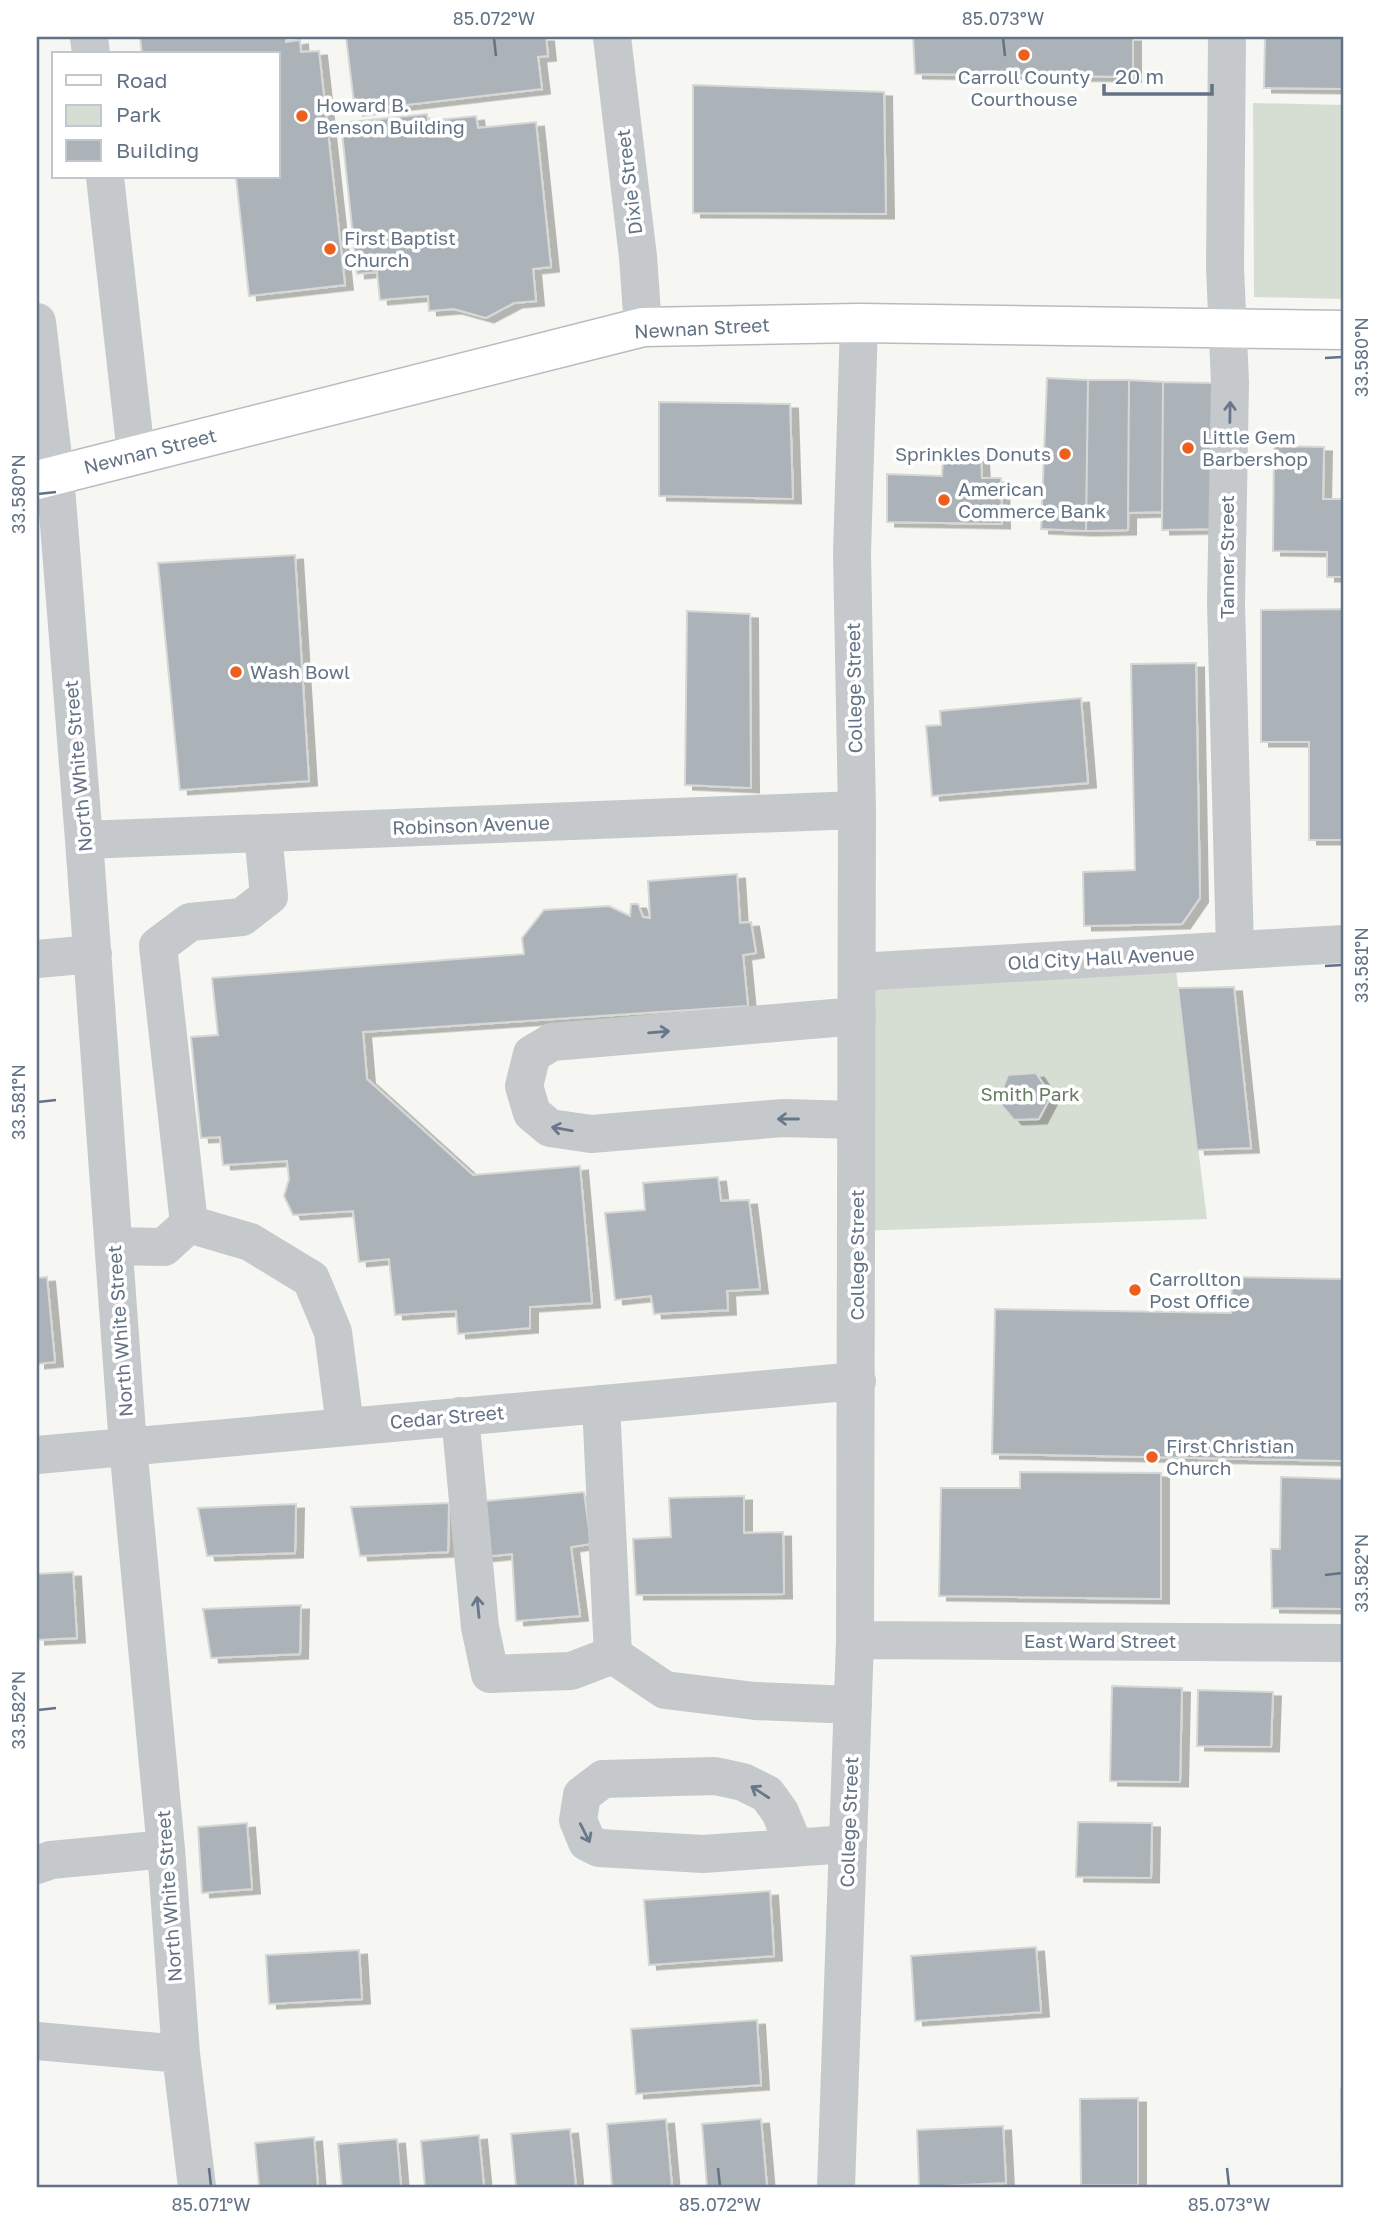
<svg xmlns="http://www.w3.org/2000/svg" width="1381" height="2224" viewBox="0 0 1381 2224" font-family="'Golos Text',sans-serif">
<defs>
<filter id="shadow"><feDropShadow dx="8" dy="4.5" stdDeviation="0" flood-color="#0004"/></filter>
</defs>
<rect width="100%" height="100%" fill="#f6f6f2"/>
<path fill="#d6ded3" d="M1253 103 1344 105V299L1254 297Z
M1174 954 1207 1219 857 1231V972Z"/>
<path fill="#abb3b9" stroke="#d7d8d5" stroke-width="2" filter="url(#shadow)" d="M140 37H286V42L300 40 301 52 319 51 345 285 249 296 236 177H278V54H142Z
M346 37H546L548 56 538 57 542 89 355 111Z
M913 37H1133V77L915 74Z
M1265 37H1344V89L1264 88Z
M693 85 884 92 886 214 693 213Z
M427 114 428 121 476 116 478 128 536 122 551 267 533 269 536 301 514 303 486 318 454 309 429 311 428 296 380 300 377 272 357 274 341 123Z
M1047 378 1088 380 1086 531 1041 529Z
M1088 380H1129L1128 530 1086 531Z
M1129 380 1163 382 1162 512 1128 513Z
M1163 382 1214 383V529L1162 530Z
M659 402 790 404 793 499 659 496Z
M1274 446 1324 447 1323 499H1344V577H1327V552L1273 551Z
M943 457 981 458 982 478H1001L1002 524 887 522V474L942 476Z
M295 555 309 781 180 790 158 563Z
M1344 609V840H1309V742H1261V610Z
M687 611 750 614 751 788 685 785Z
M1196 663 1200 898 1182 924 1084 926 1083 872 1135 870 1131 664Z
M1081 698 1088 783 932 796 926 726 941 725 940 711Z
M737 874 740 923 751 922 756 953 743 955 748 1006 363 1032 367 1079 473 1175 580 1166 592 1303 530 1307V1328L458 1334 456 1311 395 1315 389 1259 359 1262 353 1211 293 1215 284 1196 289 1179 287 1161 223 1165 220 1137 201 1138 191 1037 218 1035 212 978 524 954 522 938 544 910 609 906 630 916 631 904H638L643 917 650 918 648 881Z
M1234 987 1251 1148 1197 1150 1178 988Z
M1036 1073 1051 1096 1039 1119 1014 1120 998 1101 1008 1075Z
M718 1177 721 1201 749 1200 760 1289 727 1291 728 1310 654 1314 651 1296 615 1300 605 1213 645 1210 643 1183Z
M47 1277 55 1362 37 1364V1278Z
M1232 1277 1344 1279V1461L992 1454 995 1309 1231 1313Z
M1020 1472 1161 1473V1599L939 1596 941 1488H1020Z
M1281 1477 1344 1479V1609L1272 1608 1271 1549H1280Z
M584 1492 591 1544 571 1547 580 1616 516 1621 512 1554 482 1557 476 1502Z
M744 1496V1533L783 1532 784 1594 636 1595 633 1539 671 1537 669 1498Z
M449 1503 448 1552 360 1556 351 1507Z
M296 1504 295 1553 207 1556 198 1508Z
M73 1572 77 1638 37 1640V1574Z
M301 1605 300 1654 211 1658 203 1609Z
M1112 1686 1182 1688 1180 1782 1110 1781Z
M1198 1690 1273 1692 1271 1747 1197 1746Z
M1078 1822 1152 1823 1151 1878 1076 1877Z
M247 1823 252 1889 202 1893 198 1827Z
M770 1891 774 1956 649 1965 644 1900Z
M1036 1947 1041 2012 915 2021 911 1956Z
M359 1950 362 1999 269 2004 266 1955Z
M757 2020 761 2085 636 2094 631 2029Z
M1341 2089H1344V2175H1342Z
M1138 2098V2185H1081L1080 2099Z
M666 2119 672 2187H612L607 2124Z
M761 2119 767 2187H707L702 2124Z
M1003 2126 1006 2183 919 2187 917 2130Z
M570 2129 576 2187H516L511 2134Z
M479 2135 484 2187H425L421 2141Z
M314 2137 318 2187H259L255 2143Z
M397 2139 401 2187H342L338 2144Z"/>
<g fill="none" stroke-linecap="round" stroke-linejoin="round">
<g stroke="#b8bcc0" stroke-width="41">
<path id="major" d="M37 480 643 327 859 323 1344 330"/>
</g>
<path stroke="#c5c9cc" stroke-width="38" d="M89 37 91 54
M612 37 638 257 643 327
M1227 37 1225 267 1230 383 1226 603 1235 950
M105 177 136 454
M37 322 55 474 84 840 128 1446 166 1849 181 2054 197 2187
M84 840 857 810
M37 959 93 954
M857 972 1344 944
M856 1120 783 1118 591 1134 550 1128 532 1113 524 1086 532 1054 552 1042 857 1016
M189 1224 250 1242 311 1279 333 1332 345 1426
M114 1246 164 1247 189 1224 158 946 190 922 242 917 269 896 263 833
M601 1404 613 1655 665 1690 755 1701 853 1705
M460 1416 480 1627 490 1674 571 1671 613 1655
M37 1455 857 1381
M855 1640 1344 1643
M795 1848 780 1812 767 1794 743 1782 715 1776 603 1779 582 1795 578 1820 587 1842 599 1848 703 1854 848 1844
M37 1865 51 1860 166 1849
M37 2041 181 2054
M836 2187 855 1640 857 810 852 553 859 323"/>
<use href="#major" stroke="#fff" stroke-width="38"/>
</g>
<defs><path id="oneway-shaft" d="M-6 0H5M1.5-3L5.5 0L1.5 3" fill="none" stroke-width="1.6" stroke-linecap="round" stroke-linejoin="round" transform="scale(1.75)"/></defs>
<g stroke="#687789">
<use href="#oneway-shaft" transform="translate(1230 412) rotate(-89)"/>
<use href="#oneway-shaft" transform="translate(659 1032) rotate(-5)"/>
<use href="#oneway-shaft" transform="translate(788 1119) rotate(180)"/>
<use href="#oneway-shaft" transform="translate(562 1129) rotate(-170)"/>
<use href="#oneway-shaft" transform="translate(478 1607) rotate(-96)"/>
<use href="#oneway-shaft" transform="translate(760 1792) rotate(-147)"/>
<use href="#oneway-shaft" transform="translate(585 1833) rotate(63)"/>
</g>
<path fill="none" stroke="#637385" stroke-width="2.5" d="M494 38 496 56M1003 38 1005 56M1325 358 1342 357M38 494 56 492M1325 966 1342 965M38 1102 56 1100M1325 1575 1342 1573M38 1710 56 1708M209 2168 211 2186M718 2168 720 2186M1227 2168 1229 2186"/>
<g fill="#ec5f1c" stroke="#fff" stroke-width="2.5">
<circle cx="1024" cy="55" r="7"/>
<circle cx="302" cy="116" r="7"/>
<circle cx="330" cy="249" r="7"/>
<circle cx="1188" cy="448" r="7"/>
<circle cx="1065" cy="454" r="7"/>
<circle cx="944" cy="500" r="7"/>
<circle cx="236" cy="672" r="7"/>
<circle cx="1135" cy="1290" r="7"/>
<circle cx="1152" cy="1457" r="7"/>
</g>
<g text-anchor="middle" stroke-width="7" stroke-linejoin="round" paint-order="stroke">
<g font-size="19" fill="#637385" stroke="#fff" text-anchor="start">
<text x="1024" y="84" text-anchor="middle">Carroll County<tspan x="1024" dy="22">Courthouse</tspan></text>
<text x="316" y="112">Howard B.<tspan x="316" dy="22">Benson Building</tspan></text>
<text x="344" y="245">First Baptist<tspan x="344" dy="22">Church</tspan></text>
<text x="1202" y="444">Little Gem<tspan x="1202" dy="22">Barbershop</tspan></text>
<text x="1051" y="461" text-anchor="end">Sprinkles Donuts</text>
<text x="958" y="496">American<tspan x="958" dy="22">Commerce Bank</tspan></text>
<text x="250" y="679">Wash Bowl</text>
<text x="1149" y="1286">Carrollton<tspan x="1149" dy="22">Post Office</tspan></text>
<text x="1166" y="1453">First Christian<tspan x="1166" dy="22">Church</tspan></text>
</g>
<g font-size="19" fill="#637385" stroke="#fff">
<text transform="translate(629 182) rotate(-97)" y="7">Dixie Street</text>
<text transform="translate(702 328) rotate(-3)" y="7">Newnan Street</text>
<text transform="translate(150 451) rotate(-14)" y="7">Newnan Street</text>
<text transform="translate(1227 557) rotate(-90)" y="7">Tanner Street</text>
<text transform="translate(854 688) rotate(-91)" y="7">College Street</text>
<text transform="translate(78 766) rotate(-95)" y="7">North White Street</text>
<text transform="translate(471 825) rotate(-2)" y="7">Robinson Avenue</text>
<text transform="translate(1101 958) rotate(-3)" y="7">Old City Hall Avenue</text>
<text transform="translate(857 1255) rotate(-90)" y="7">College Street</text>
<text transform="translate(120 1331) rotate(-94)" y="7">North White Street</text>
<text transform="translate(447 1417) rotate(-5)" y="7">Cedar Street</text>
<text x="1100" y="1648">East Ward Street</text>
<text transform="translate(849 1822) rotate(-88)" y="7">College Street</text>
<text transform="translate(169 1896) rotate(-94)" y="7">North White Street</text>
</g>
<g font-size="19" fill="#657c63" stroke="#fff">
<text x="1030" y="1101">Smith Park</text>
</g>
</g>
<rect width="1381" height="2224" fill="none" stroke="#ffffff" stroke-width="77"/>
<rect x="52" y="52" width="228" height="126" fill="#ffffff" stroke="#c1c7ce" stroke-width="2"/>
<rect x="66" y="75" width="35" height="10" fill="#ffffff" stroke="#c1c7ce" stroke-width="2"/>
<text x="116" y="88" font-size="21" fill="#637385">Road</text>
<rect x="66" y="105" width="35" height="21" fill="#d6ded3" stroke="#c1c7ce" stroke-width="2"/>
<text x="116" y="122" font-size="21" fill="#637385">Park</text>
<rect x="66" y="140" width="35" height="21" fill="#abb3b9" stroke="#c1c7ce" stroke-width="2"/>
<text x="116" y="158" font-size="21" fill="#637385">Building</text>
<path d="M1104 84v10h108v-10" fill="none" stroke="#637385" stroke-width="3.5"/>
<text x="1115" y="84" font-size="21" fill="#637385" stroke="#ffffff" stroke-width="5" paint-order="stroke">20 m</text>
<rect x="38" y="38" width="1304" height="2148" fill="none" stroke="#637385" stroke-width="2.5"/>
<g font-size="18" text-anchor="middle" fill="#637385">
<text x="494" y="25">85.072°W</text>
<text x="1003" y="25">85.073°W</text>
<text transform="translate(1362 357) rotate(-90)" y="6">33.580°N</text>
<text transform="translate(19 494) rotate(-90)" y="6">33.580°N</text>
<text transform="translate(1362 965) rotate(-90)" y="6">33.581°N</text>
<text transform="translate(19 1102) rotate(-90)" y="6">33.581°N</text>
<text transform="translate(1362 1573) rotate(-90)" y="6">33.582°N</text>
<text transform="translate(19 1710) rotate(-90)" y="6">33.582°N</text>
<text x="211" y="2211">85.071°W</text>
<text x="720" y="2211">85.072°W</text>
<text x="1229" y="2211">85.073°W</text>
</g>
</svg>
